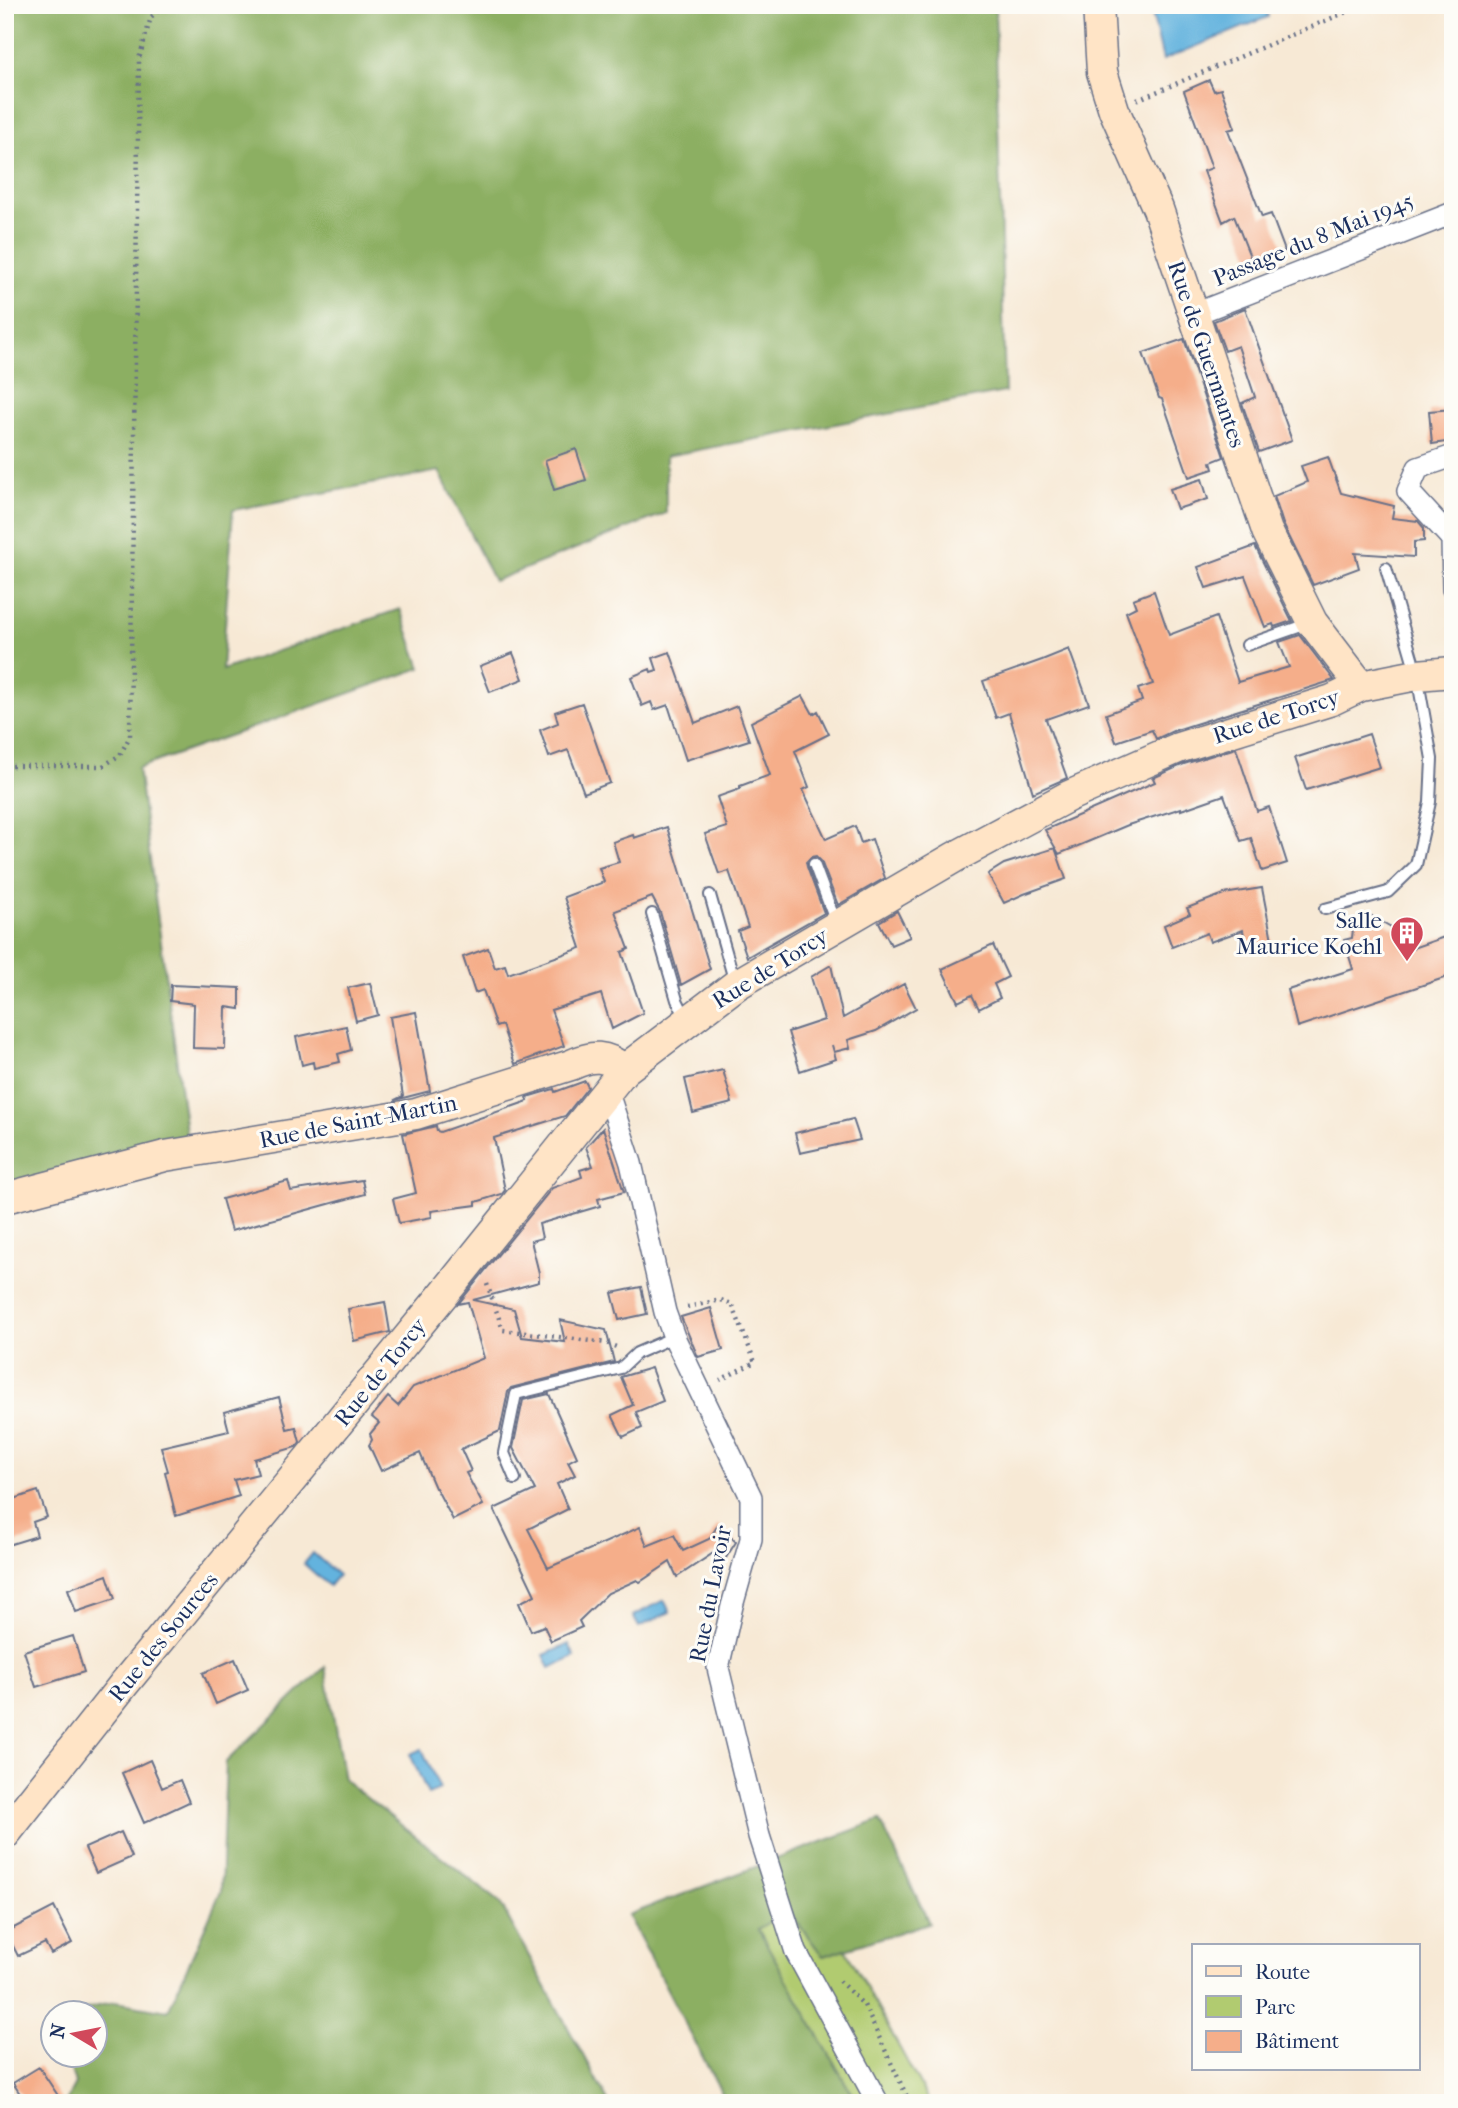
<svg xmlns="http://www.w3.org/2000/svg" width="1458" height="2108" viewBox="0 0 1458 2108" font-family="'IM FELL French Canon',serif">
<rect width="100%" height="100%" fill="#fdfcf7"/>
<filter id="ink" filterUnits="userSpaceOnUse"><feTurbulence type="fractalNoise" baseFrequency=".0143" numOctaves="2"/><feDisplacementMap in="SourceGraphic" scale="14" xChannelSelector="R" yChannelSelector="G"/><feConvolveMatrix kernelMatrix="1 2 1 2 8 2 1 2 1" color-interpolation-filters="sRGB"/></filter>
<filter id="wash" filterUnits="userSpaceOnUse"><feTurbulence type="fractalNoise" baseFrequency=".00686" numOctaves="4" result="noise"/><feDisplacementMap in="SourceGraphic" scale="28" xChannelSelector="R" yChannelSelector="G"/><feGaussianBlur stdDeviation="1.57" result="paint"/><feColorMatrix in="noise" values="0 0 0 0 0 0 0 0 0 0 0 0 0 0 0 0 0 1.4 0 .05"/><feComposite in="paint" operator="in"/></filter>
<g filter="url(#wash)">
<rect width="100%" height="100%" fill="#f7e9d5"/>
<path fill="#b1cb70" stroke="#667d67" stroke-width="2" d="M788 1910 823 1956 845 1949 930 2103H857L757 1929Z"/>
<path fill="#8caf62" stroke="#546f60" stroke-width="2" d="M5 5H995L1005 392 666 456V513L494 581 439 471 233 510 222 670 400 609 421 668 138 768 187 1139 5 1187Z
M325 1667 344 1780 500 1903 609 2103H65L75 2084 67 2056H94V2014L69 2013 115 2002 168 2011 221 1891 226 1762Z
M880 1820 929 1923 823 1956 788 1910 758 1929 857 2103H727L628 1915Z"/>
<path fill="#64b3de" stroke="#40719e" stroke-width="2" d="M1153 5H1266L1268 17 1163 60 1152 13Z
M313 1553 338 1575 329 1586 304 1564Z
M664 1600 670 1612 639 1627 633 1616Z
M569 1644 575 1657 550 1668 544 1655Z
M422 1749 440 1789 428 1794 410 1754Z"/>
<g id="blocks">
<path fill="#f5ae8a" d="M1209 80 1214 91 1221 89 1235 128 1228 130 1262 217 1271 214 1285 251 1257 263 1255 258 1251 259 1234 216 1223 222 1204 171 1212 168 1184 91Z
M1245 308 1292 440 1259 452 1242 403 1255 397 1238 346 1225 351 1214 321Z
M1184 339 1224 457 1211 462 1213 469 1189 477 1162 399 1159 398 1143 353Z
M1453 409V441L1432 444 1429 411Z
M576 449 586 480 554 490 545 460Z
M1328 457 1341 493 1394 506 1392 518 1418 521 1424 528V541L1414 542V557L1355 553 1359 568 1313 585 1283 524 1274 496 1307 482 1301 466Z
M1202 479 1208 499 1177 509 1170 489Z
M1255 546 1292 621 1274 627 1273 624 1265 627 1245 576 1206 588 1198 567Z
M1154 591 1169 635 1216 617 1238 682 1289 667 1279 642 1300 635 1334 680 1173 731 1156 739 1152 730 1116 742 1106 714 1142 701 1138 689 1153 684 1126 612 1136 607 1133 599Z
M1069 649 1089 704 1046 719 1067 778 1033 793 1009 713 996 718 983 681 1042 660Z
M670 652 695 723 737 706 749 740 686 760 668 705 654 710 651 702 642 706 631 677 650 669 651 672 657 670 653 658Z
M513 653 523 679 490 692 480 666Z
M803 696 813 714 818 711 829 734 795 751 809 787 803 790 826 839 855 826 861 843 872 839 885 878 838 905 821 861 816 856 811 857 806 862 807 867 824 913 747 957 738 931 748 927 729 871 719 874 705 834 727 827 717 797 740 789V786L770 775 751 722Z
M582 703 610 783 584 793 568 750 549 757 540 730 558 723 555 712Z
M1369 734 1380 767 1306 790 1295 758Z
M1236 748 1257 811 1269 807 1287 863 1262 871 1251 838 1241 841 1224 795 1181 810V808L1128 825 1059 854 1045 830 1155 782 1153 778 1184 764Z
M667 827 710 969 681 985 660 912 652 897 615 911 629 949 622 952 643 1013 612 1029 601 994 551 1010 564 1046 515 1064 502 1025 496 1027 483 990 475 993 463 957 488 948 495 968 505 965 508 974 581 948 564 897 604 882 599 868 619 862 613 842 633 835 634 838Z
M1055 848 1066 879 1024 894 1004 903 988 874 1004 864Z
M1262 888 1273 945 1247 950 1243 930 1210 942 1207 933 1172 947 1164 925 1190 914 1187 908 1224 894Z
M897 911 910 937 891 945 879 922Z
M1370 915 1393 928 1403 925 1410 949 1453 934V975L1297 1027 1288 990 1353 969 1344 940 1352 938 1354 920Z
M993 945 1008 977 994 984 1000 998 979 1009 972 995 958 1002 942 969Z
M831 965 843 1018 904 984 916 1008 876 1031 848 1040 850 1048 834 1052 832 1045 836 1059 800 1071 788 1032 824 1020 811 977Z
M370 983 378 1015 356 1021 348 988Z
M171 985 240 988V1009L226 1007 225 1049 193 1048 194 1004 170 1001Z
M416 1012 430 1091 395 1100 403 1096 390 1017Z
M346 1026 351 1050 338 1054 340 1062 314 1068 313 1062 302 1065 296 1037Z
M723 1070 732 1103 693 1113 685 1079Z
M585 1081 588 1087 565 1116 494 1138 505 1190 502 1194 476 1202V1205L431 1211 432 1217 399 1223 393 1199 416 1193 403 1134 436 1126 437 1131 440 1132 528 1101 527 1097 554 1089 555 1092Z
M853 1119 860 1140 800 1153 795 1133Z
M603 1128 624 1192 598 1199 600 1206 539 1224 542 1238 531 1241 539 1273V1282L473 1300 514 1309 522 1337 565 1342 560 1320 606 1330 614 1362 511 1388 508 1392 500 1431 461 1449 471 1471 466 1473 483 1505 453 1520 436 1488H435L420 1453 381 1471 369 1445 372 1440 370 1434 379 1423 372 1417 388 1397 398 1406 413 1387 484 1358 468 1302 458 1304 552 1188 582 1177 580 1170 593 1166 586 1147Z
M362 1180 365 1194 231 1231 222 1199 288 1181 291 1191Z
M641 1287 647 1314 619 1320 612 1293Z
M385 1302 390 1332 354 1341 348 1309Z
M711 1308 723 1350 698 1357 681 1317Z
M651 1368 663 1401 636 1412 642 1428 623 1437 612 1415 633 1405 621 1377Z
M549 1394 577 1457 568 1462 575 1475 557 1484 568 1509 528 1529 548 1568 640 1527 647 1546 674 1535 683 1551 709 1539 718 1525 736 1542 722 1564 715 1552 677 1577 670 1562 640 1582 637 1580 608 1593 579 1621 582 1627 551 1641 544 1626 531 1631 519 1603 535 1595 494 1509 535 1490 513 1448 523 1400Z
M279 1397 287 1429 296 1427 300 1442 296 1447 254 1459 258 1474 234 1480 239 1496 176 1516 165 1472 168 1471 161 1447 229 1431 224 1412Z
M38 1491 47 1517 33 1522 37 1536 5 1546V1502Z
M107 1575 115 1599 76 1612 68 1589Z
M73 1636 84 1672 36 1687 24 1651Z
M235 1659 248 1690 216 1704 203 1673Z
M150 1760 162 1788 180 1780 189 1802 144 1823 122 1773Z
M121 1832 132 1857 96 1873 85 1848Z
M54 1907 72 1943 51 1954 45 1943 18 1956 6 1932Z
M39 2067 63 2103H26L13 2083Z"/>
</g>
</g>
<g filter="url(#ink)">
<use href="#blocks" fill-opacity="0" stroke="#687088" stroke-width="2"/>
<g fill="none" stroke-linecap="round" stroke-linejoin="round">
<g stroke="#687088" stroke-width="14">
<path id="lane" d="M1247 645 1310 623
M814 864 836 923
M710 895 735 983
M1325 909 1388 892 1416 865 1430 802 1432 759 1417 675 1386 568
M652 914 677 1000 687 1020
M515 1479 504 1453 516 1394 621 1368 637 1353 674 1337"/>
</g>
<g stroke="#687088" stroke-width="24">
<path id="street" d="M1192 315 1453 213
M1453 456 1418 468 1408 491 1452 539 1453 589
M607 1090 631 1163 665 1312 674 1337 751 1497V1539L732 1606 718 1668 759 1836 796 1952 878 2103"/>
</g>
<g stroke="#687088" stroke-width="33">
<path id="secondary" d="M1098 5 1102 72 1114 110 1158 209 1267 531 1312 622 1361 686
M5 1198 165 1156 416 1114 571 1065C592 1055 606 1054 624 1070
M5 1834 124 1684 456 1279 624 1070 736 985 955 857 1069 796 1178 748 1332 700 1361 686 1417 675 1453 672"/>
</g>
<path stroke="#687088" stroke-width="4.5" stroke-dasharray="2 5" stroke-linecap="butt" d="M1137 100 1363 5
M5 766H103L120 755 130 736 139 59 151 17 165 5
M487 1284 503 1330 606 1343 619 1348
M687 1307 721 1300 732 1304 755 1362 720 1380
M839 1981 864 2005 910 2103"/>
<use href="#lane" stroke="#fff" stroke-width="10"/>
<use href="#street" stroke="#fff" stroke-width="21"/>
<use href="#secondary" stroke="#ffe4c6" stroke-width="30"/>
</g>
</g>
<defs>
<g id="building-pin" transform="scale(1.75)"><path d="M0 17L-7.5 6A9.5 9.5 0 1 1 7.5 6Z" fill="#d1495b" stroke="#fdfcf7"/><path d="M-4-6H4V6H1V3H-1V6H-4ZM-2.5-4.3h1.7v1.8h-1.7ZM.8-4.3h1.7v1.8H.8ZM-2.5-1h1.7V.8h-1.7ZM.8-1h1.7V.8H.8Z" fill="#fff"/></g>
</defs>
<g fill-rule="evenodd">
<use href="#building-pin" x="1407" y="933"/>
</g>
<g text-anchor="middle" stroke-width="6" stroke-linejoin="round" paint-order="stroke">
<g font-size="23" fill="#1b2f5e" stroke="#fdfcf7">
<text transform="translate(1313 239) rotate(-22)" y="8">Passage du 8 Mai 1945</text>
<text transform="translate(1207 354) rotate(71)" y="8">Rue de Guermantes</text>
<text transform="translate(1276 716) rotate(-18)" y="8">Rue de Torcy</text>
<text transform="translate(770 968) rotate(-32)" y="8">Rue de Torcy</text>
<text transform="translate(358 1121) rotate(-11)" y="8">Rue de Saint-Martin</text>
<text transform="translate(380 1372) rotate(-51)" y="8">Rue de Torcy</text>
<text transform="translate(710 1594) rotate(-79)" y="8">Rue du Lavoir</text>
<text transform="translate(163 1637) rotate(-51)" y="8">Rue des Sources</text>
</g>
<g font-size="23" fill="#1b2f5e" stroke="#fdfcf7" text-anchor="end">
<text x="1382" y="928">Salle<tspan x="1382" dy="26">Maurice Koehl</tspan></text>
</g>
</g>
<rect width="1458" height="2108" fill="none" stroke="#fdfcf7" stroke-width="28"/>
<rect x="1192" y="1944" width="228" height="126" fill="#fdfcf7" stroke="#a3aaba" stroke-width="2"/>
<rect x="1206" y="1966" width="35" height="10" fill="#ffe4c6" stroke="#a3aaba" stroke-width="2"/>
<text x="1255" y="1979" font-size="21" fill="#1b2f5e">Route</text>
<rect x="1206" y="1996" width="35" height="21" fill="#b1cb70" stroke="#a3aaba" stroke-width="2"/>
<text x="1255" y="2014" font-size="21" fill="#1b2f5e">Parc</text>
<rect x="1206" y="2031" width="35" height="21" fill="#f5ae8a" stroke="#a3aaba" stroke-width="2"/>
<text x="1255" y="2048" font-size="21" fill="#1b2f5e">Bâtiment</text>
<g transform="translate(74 2034) rotate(280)"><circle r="33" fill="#fdfcf7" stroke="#a3aaba" stroke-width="2"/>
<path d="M0-5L12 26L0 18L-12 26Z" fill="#d1495b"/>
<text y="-10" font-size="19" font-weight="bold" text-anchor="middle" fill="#1b2f5e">N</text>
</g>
</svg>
